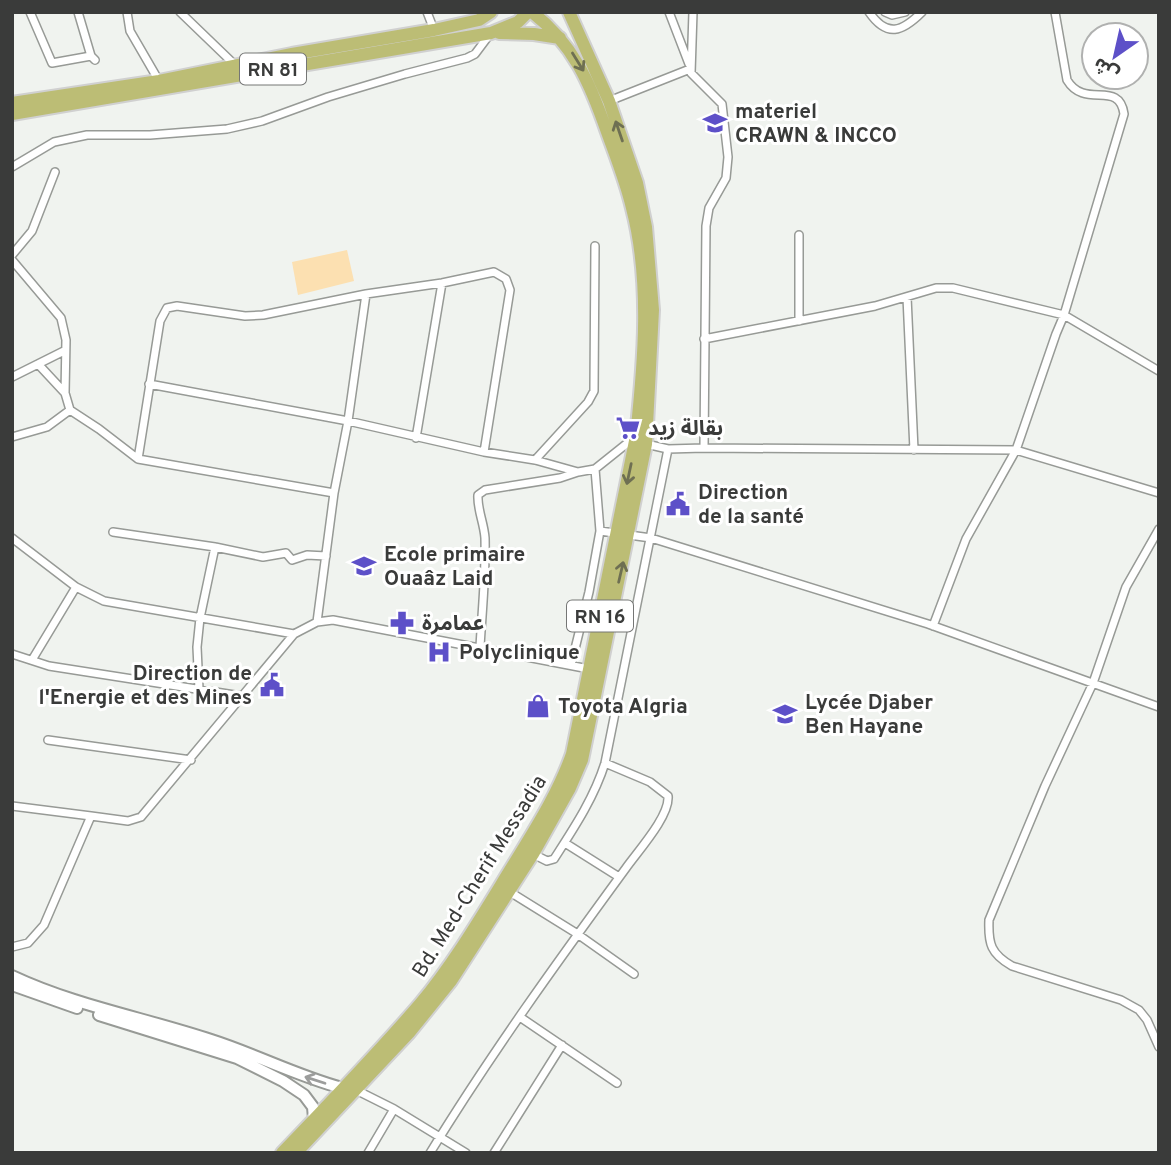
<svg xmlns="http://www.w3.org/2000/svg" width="1171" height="1165" viewBox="0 0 1171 1165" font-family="Overpass,'Noto Sans Arabic',sans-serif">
<rect width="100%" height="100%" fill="#f0f3ef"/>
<path fill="#fce0b1" d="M347 250 354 281 298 295 292 262Z"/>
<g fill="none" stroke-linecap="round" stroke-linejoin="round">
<g stroke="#979a96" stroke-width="10">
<path id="street" d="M30 12 52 63 91 56
M78 12 91 56 95 60
M127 12 130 31 159 81
M180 12 235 65
M427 12 434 30
M669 12 689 64
M869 12C887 38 902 32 922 12
M885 12 892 15 905 12
M609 101 690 69
M12 167 54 142 87 135H150L227 129 262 121 328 97 405 74 467 58 475 54 490 34
M799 235V321
M12 255 32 231 55 172
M12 260 61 318 66 340 65 393 70 410 99 429 138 459 334 493 348 421 366 294
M907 297 914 450
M704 339 875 306 936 288H953L1064 315 1159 371
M38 364 65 393
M12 377 64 351
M149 384 348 421 484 452 535 460 578 472 595 469 635 437
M12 437 47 427 70 410
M416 438 442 283
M646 444 668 449 704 448 706 226 709 208 726 178 728 157 722 104 691 73 693 12
M704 448 1016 450 1159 493
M138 459 160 321 167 308 177 306 245 316 263 315 366 294 442 283 494 272 506 279 510 290 484 452
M535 460 588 402 594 391 595 246
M595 469 600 531
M1159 529 1126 587 1093 683 1045 786 989 920C988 944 991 954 1012 966L1121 1000 1139 1010 1147 1020 1159 1047
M113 532 215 547 263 557 286 553 292 560 307 555 326 556
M12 538 76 587 104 601 294 634
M317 622 334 493
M933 626 966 539 1016 450 1056 334 1064 315 1124 114C1119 79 1085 110 1067 80L1055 12
M480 647C482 611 486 574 485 538 484 523 477 509 478 495L485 490 560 478 578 472
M12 654 49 666 241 696
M32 660 76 587
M571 665 589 592 600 531 651 538 928 624 1159 707
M199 689 197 647 200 618 215 547
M48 740 191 760
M12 806 91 816
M565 843 619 877
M533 854 547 861 554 859C574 828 594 798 605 763L668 449
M510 892 576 933 634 974
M12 947 28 943 44 925 91 816 128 821 141 817 294 634 317 622 333 620 589 669
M520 1017 617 1083
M356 1090 394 1109 466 1153
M368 1153 394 1109
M430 1153C490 1055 558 961 626 868 638 851 670 816 668 796L650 782 605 763
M494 1153 562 1045"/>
</g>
<g stroke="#979a96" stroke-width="14">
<path id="secondary" d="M12 976C76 1006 145 1018 211 1040 255 1054 297 1076 342 1088
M12 985 77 1008
M99 1015 237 1058 283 1081 304 1095 313 1107 314 1119"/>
</g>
<g stroke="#d0d0d0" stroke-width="16">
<path id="highway" d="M499 33 534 34 560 38
M12 103 159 81 292 54 434 30 479 20 491 12
M12 114 491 33 518 22 528 12
M282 1153C329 1104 376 1055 420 1004 455 962 483 914 512 867 534 831 558 794 572 754L636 436C644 362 651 281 632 208 626 182 616 157 607 132 590 83 574 45 532 12
M296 1153 409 1033 451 981 533 854 570 788 582 760 646 444 653 310 646 227 637 183 609 101 569 12"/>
</g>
<use href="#street" stroke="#fff" stroke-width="7"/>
<use href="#secondary" stroke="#fff" stroke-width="10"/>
<use href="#highway" stroke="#bcbd75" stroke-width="12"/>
</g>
<defs><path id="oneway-shaft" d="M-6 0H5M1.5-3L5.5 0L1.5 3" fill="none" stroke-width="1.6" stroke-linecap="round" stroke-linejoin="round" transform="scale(1.75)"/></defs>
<g stroke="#6e6f52">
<use href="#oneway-shaft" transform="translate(578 62) rotate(58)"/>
<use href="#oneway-shaft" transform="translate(619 131) rotate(-109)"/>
<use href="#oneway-shaft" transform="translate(629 474) rotate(102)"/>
<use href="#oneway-shaft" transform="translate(621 572) rotate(-77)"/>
</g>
<use stroke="#9c9d9c" href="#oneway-shaft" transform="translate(315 1080) rotate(-162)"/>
<defs>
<g id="school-bare" transform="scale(1.89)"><path d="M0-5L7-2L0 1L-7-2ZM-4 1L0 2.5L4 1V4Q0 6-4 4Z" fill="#5d50c8" stroke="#fff" stroke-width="2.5" paint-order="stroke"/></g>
<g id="supermarket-bare" transform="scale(1.89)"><path d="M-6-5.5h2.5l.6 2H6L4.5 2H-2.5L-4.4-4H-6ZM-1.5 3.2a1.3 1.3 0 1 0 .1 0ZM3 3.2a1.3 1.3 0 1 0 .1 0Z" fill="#5d50c8" stroke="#fff" stroke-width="2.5" paint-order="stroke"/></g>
<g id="civic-bare" transform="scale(1.89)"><path d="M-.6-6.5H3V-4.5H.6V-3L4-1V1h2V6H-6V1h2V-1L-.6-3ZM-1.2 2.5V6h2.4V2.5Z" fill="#5d50c8" stroke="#fff" stroke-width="2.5" paint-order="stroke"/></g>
<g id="pharmacy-bare" transform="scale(1.89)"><path d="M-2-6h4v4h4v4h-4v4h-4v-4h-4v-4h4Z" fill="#5d50c8" stroke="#fff" stroke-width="2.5" paint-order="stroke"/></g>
<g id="hospital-bare" transform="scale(1.89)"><path d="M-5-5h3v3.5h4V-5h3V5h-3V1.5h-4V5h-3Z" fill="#5d50c8" stroke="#fff" stroke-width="2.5" paint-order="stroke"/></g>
<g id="shop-bare" transform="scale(1.89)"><path d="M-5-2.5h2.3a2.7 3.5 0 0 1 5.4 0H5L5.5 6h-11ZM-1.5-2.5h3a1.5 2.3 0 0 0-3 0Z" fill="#5d50c8" stroke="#fff" stroke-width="2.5" paint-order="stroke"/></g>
</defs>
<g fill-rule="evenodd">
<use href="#school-bare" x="715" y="123"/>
<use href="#supermarket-bare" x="628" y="428"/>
<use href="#civic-bare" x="678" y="504"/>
<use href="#school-bare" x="364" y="566"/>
<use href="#pharmacy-bare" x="402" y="623"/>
<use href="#hospital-bare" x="439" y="652"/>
<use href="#civic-bare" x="272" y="685"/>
<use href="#shop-bare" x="538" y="706"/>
<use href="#school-bare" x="785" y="714"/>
</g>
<g text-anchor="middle" stroke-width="6" stroke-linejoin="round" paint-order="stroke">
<g fill="#fff" stroke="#757675" stroke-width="2">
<rect x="240" y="53.5" width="66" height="31" rx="5"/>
<rect x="567" y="600.5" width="66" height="31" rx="5"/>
</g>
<g font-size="19" font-weight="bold" fill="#3a3b3a">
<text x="273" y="76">RN 81</text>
<text x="600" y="623">RN 16</text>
</g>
<g font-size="21" font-weight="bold" fill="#3a3b3a" stroke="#fff" text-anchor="start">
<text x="735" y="118">materiel<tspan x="735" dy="24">CRAWN &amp; INCCO</tspan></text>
<text x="648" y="435">بقالة زيد</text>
<text x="698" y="499">Direction<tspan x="698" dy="24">de la santé</tspan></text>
<text x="384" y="561">Ecole primaire<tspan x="384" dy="24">Ouaâz Laid</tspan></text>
<text x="422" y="630">عمامرة</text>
<text x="459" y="659">Polyclinique</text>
<text x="252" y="680" text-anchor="end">Direction de<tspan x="252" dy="24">l'Energie et des Mines</tspan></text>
<text x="805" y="709">Lycée Djaber<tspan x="805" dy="24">Ben Hayane</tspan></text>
<text x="558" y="713">Toyota Algria</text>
</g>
<g font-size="21" fill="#3a3b3a" stroke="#fff">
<text transform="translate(479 876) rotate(-58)" y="7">Bd. Med-Cherif Messadia</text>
</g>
</g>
<rect width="1171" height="1165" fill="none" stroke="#3a3b3a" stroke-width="28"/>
<g transform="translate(1115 56) rotate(214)"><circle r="33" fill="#ffffff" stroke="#b0b1b0" stroke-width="2"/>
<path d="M0-5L12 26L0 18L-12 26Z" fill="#5d50c8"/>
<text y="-10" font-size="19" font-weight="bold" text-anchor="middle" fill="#3a3b3a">ش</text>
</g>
</svg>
